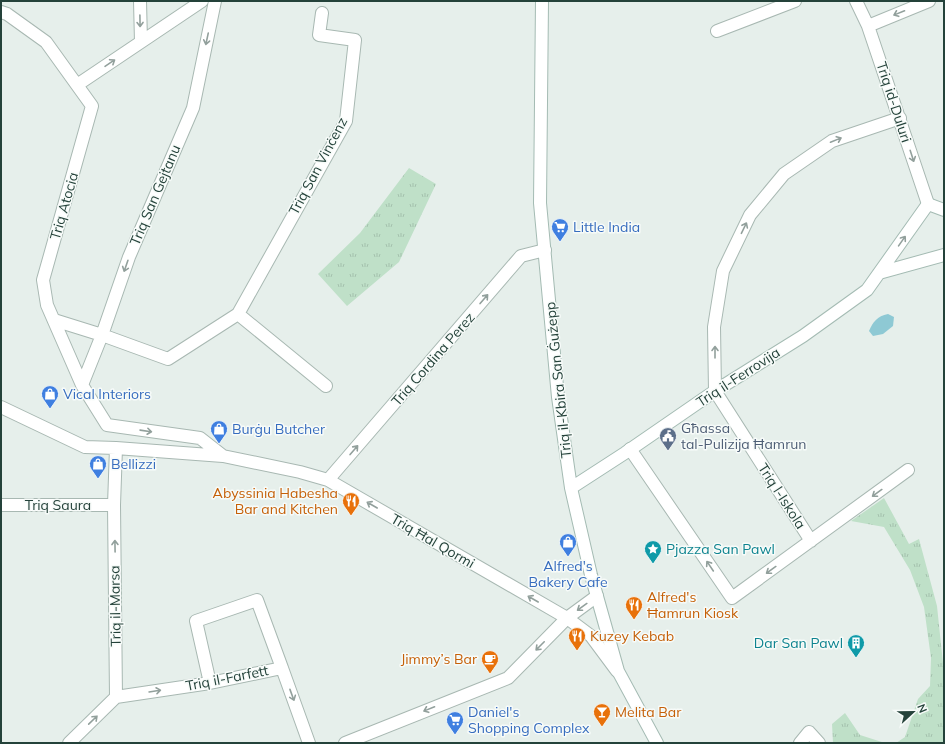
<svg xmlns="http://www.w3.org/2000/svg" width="945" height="744" viewBox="0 0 945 744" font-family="Mulish,sans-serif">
<defs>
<pattern id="grass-tufts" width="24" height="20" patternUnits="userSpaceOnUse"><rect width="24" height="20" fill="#bfe0c8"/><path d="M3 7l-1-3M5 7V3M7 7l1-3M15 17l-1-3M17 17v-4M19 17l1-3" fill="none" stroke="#a4c1ad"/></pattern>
</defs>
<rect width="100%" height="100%" fill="#e6efeb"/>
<path fill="url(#grass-tufts)" d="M409 168 436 184 399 262 347 306 318 274 360 233Z
M884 498 909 544 919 539 937 606 944 673V743H896L905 737 918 699 930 686 931 658 924 607 910 570 884 527 851 521Z
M845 713 860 735 885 743H833L832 724Z"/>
<path fill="#8ec9d4" d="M888 314 894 317 893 326 883 334 873 336 869 331C873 322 877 316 888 314Z"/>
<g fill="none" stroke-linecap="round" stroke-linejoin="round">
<g stroke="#a8b8b2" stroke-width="14">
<path id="street" d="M140 1 141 42
M856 1 868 26 928 204
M1 12 7 14 46 42 92 106 43 280 47 305 82 385 107 425 200 438 223 456
M868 26 929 1
M717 31 795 1
M77 85 202 1
M238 314 326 386
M54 320 102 335 168 359 238 314 346 121 355 40 319 35 322 13
M82 385 102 335 129 257 193 108 215 1
M1 407 85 447 116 448 223 456 300 472 328 480 567 618 591 636 617 671
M630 449 732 598 908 470
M328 480 521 256 545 250
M1 505H114
M811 541 715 391 714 327 723 271 750 215 784 174 832 141 900 118
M210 683 196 621 257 600 282 668
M116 697 210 683 282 668 309 743
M69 743 116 697 114 505 116 448
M345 743 508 678 567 618 597 596
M800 743 809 732 819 743"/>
</g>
<g stroke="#a4bbb3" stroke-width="14">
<path id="secondary" d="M542 1 540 203 558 397 571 488 591 575 618 671 657 743
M879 273 944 255
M571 488 625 453 715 391 803 336 867 290 928 204 944 210"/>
</g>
<use href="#street" stroke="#fff" stroke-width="12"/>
<use href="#secondary" stroke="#fff" stroke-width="12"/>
</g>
<defs><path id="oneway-shaft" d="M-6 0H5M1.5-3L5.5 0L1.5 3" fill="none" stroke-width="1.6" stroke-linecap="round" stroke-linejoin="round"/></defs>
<g stroke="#92a09c">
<use href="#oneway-shaft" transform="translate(899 13) rotate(158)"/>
<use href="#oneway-shaft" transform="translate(140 21) rotate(89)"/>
<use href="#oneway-shaft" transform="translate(207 39) rotate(102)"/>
<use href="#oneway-shaft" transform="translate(110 63) rotate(-34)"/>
<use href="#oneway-shaft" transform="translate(836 140) rotate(-22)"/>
<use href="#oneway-shaft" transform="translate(912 156) rotate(72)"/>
<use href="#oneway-shaft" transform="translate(744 228) rotate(-64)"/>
<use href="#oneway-shaft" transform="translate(902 241) rotate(-55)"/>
<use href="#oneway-shaft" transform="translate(126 266) rotate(109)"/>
<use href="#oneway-shaft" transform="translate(484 299) rotate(-49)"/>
<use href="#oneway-shaft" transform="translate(715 352) rotate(-90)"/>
<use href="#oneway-shaft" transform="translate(146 431) rotate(8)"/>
<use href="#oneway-shaft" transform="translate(354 450) rotate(-49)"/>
<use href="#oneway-shaft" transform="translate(877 493) rotate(144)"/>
<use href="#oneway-shaft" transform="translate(372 505) rotate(-150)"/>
<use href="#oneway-shaft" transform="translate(115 546) rotate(-91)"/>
<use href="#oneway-shaft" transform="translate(710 566) rotate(-124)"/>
<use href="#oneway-shaft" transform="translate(771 570) rotate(144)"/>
<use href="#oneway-shaft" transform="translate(533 599) rotate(-150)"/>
<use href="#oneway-shaft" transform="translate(582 607) rotate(144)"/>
<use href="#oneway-shaft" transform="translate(540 646) rotate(135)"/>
<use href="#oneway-shaft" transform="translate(155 691) rotate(-9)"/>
<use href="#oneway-shaft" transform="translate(292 695) rotate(70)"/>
<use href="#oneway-shaft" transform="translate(429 709) rotate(158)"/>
<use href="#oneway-shaft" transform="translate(93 720) rotate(-44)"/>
</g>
<defs>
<g id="supermarket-pin" transform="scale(0.9)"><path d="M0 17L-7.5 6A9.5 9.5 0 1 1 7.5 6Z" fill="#3f7fe0" stroke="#f7fbf9"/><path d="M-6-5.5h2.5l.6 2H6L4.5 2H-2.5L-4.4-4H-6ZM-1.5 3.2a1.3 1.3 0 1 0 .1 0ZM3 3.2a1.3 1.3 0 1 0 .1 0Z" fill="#fff"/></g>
<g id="shop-pin" transform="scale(0.9)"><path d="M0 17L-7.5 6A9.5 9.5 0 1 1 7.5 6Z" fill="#3f7fe0" stroke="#f7fbf9"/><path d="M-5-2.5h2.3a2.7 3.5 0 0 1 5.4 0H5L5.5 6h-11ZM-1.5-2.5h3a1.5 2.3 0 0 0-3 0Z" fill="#fff"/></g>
<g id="civic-pin" transform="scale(0.9)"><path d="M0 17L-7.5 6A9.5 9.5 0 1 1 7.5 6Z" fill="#5c6f8a" stroke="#f7fbf9"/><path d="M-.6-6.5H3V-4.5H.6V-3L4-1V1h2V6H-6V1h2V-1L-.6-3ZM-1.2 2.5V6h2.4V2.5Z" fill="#fff"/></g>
<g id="restaurant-pin" transform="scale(0.9)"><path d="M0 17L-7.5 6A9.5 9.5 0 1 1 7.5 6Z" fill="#e8710a" stroke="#f7fbf9"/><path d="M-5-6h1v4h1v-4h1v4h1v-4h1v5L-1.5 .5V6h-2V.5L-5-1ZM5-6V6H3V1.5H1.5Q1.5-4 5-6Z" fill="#fff"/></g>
<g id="sight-pin" transform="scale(0.9)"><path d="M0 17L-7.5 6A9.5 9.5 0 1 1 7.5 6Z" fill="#0f9aa8" stroke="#f7fbf9"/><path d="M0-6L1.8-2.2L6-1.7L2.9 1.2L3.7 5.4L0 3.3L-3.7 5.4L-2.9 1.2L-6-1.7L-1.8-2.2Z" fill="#fff"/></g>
<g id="building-pin" transform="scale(0.9)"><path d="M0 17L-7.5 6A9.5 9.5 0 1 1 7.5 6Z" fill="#0f9aa8" stroke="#f7fbf9"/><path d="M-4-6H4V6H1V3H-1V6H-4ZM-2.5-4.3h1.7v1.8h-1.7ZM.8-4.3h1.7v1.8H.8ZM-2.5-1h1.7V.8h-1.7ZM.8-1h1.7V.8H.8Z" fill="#fff"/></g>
<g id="cafe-pin" transform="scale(0.9)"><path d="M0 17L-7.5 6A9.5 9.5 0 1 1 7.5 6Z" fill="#e8710a" stroke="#f7fbf9"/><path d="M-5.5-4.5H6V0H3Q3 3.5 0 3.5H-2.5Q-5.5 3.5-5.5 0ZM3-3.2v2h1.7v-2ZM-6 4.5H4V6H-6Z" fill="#fff"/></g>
<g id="bar-pin" transform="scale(0.9)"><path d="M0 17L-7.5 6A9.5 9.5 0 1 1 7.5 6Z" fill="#e8710a" stroke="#f7fbf9"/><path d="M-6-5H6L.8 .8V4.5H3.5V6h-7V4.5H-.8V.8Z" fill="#fff"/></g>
</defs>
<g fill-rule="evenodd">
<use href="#supermarket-pin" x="560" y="227"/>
<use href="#shop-pin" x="50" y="394"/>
<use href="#shop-pin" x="219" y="429"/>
<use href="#civic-pin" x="668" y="436"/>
<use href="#shop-pin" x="98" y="464"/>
<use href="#restaurant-pin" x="351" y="501"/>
<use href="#shop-pin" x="568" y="542"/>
<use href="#sight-pin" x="653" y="549"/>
<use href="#restaurant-pin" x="634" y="605"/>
<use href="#restaurant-pin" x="577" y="636"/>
<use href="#building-pin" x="856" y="643"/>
<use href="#cafe-pin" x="490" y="659"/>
<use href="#bar-pin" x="602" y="712"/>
<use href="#supermarket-pin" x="455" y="720"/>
</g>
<g text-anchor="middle" stroke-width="3" stroke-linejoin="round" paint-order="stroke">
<g font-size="14" fill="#24423a" stroke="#f7fbf9">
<text transform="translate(894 102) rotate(72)" y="5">Triq id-Duluri</text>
<text transform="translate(318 166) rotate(-62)" y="5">Triq San Vinċenz</text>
<text transform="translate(155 195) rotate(-67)" y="5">Triq San Gejtanu</text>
<text transform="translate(64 206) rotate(-74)" y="5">Triq Atocia</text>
<text transform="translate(433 359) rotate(-49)" y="5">Triq Cordina Perez</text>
<text transform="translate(738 377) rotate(-33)" y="5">Triq il-Ferrovija</text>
<text transform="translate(558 380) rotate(-96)" y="5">Triq il-Kbira San Ġużepp</text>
<text transform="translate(782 496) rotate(57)" y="5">Triq l-Iskola</text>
<text x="58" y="510">Triq Saura</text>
<text transform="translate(433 541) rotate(30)" y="5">Triq Ħal Qormi</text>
<text transform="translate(115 606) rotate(-91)" y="5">Triq il-Marsa</text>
<text transform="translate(227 678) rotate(-11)" y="5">Triq il-Farfett</text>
</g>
<g font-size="14" fill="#366cbe" stroke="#f7fbf9" text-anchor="start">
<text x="573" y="232">Little India</text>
<text x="63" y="399">Vical Interiors</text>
<text x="232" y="434">Burġu Butcher</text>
<text x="111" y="469">Bellizzi</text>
<text x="568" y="571" text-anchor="middle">Alfred's<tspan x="568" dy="16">Bakery Cafe</tspan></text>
<text x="468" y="717">Daniel's<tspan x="468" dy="16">Shopping Complex</tspan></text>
</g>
<g font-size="14" fill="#4e5e75" stroke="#f7fbf9" text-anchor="start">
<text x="681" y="433">Għassa<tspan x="681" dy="16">tal-Pulizija Ħamrun</tspan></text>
</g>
<g font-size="14" fill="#c56008" stroke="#f7fbf9" text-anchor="start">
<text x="338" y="498" text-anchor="end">Abyssinia Habesha<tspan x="338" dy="16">Bar and Kitchen</tspan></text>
<text x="647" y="602">Alfred's<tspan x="647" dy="16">Ħamrun Kiosk</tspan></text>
<text x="590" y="641">Kuzey Kebab</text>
<text x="477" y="664" text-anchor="end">Jimmy’s Bar</text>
<text x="615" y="717">Melita Bar</text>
</g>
<g font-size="14" fill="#0d838f" stroke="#f7fbf9" text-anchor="start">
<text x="666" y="554">Pjazza San Pawl</text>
<text x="843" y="648" text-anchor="end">Dar San Pawl</text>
</g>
</g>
<rect width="945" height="744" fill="none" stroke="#24423a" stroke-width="4"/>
<g transform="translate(913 712) rotate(68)" stroke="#f7fbf9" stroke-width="3" paint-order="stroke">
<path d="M0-3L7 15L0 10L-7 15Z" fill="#24423a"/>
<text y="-6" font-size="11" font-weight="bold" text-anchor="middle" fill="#24423a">N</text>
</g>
</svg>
